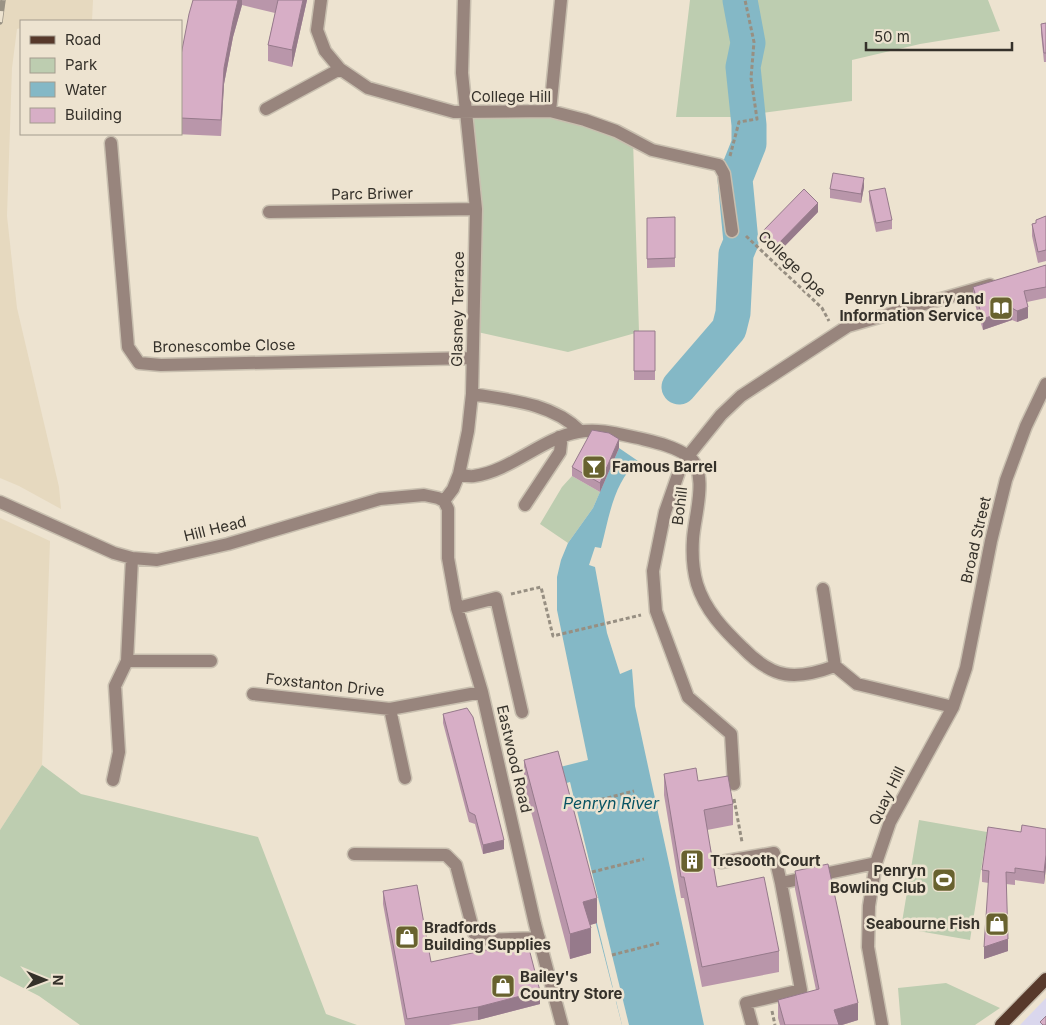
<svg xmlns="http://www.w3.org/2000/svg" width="1046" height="1025" viewBox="0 0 1046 1025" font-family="Inter,sans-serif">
<rect width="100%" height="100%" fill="#ede3d0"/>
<path fill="#dad7ed" d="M1046 998V1025H1020Z"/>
<path fill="#e6d9bf" d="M0 0H93L92 21H21V28L17 29 12 68 7 216 17 308 59 487 61 509 19 486 0 478Z
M0 518 50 541 42 765 0 830Z"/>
<path fill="#bdcdb0" d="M690 0H988L1000 31 920 44 852 60V101L731 117H676Z
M550 111 633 140 639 332 568 352 473 331 476 209 465 113Z
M572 476 600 492 593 508 568 543 540 524 562 487Z
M42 765 81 794 258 837 326 1014 357 1025H80L39 996 0 976V830Z
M919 820 987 832 970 940 901 928Z
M946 983 1000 1008 975 1025H901L898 988Z"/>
<path fill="#84b8c6" d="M619 448 638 461C613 483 609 518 601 548L595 547 589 565 595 567 607 633 620 674 632 669 635 706 704 1025H622L556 768 588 760 557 610V577L561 560 568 543 593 508Z"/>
<path fill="#ede3d0" d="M570 782 629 1025H622L563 784Z"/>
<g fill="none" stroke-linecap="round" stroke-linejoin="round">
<path stroke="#84b8c6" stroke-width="35" d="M679 387 729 329 733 313 736 254 741 242 735 179 749 144V125L743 67 748 43 740 0"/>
<g stroke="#c8bfaf" stroke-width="15">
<path id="minor" d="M321 0 317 30 325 51 340 69 368 88 454 112 550 111 585 120 616 131 652 150 719 165 724 174 732 231
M266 109 340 69
M550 111 561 0
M111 143 128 347 139 363 161 365 472 358
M269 212 476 209
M472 394C509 400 552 403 580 431
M459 474C464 475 469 477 474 476 511 471 542 438 578 432 598 428 619 434 638 438 654 442 674 446 688 456 710 472 694 517 693 539 692 554 693 570 697 584 705 610 724 630 743 648 773 679 795 681 835 666
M444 501 453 489 459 474 468 431 472 394 476 209 462 73 464 0
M0 502 114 553 132 558 157 560 228 544 380 499 424 495 438 498 444 501 448 509V558L457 608 482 692 535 924 562 1025
M525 505 560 452 561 443 559 437
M132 558 127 661H211
M823 589 835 666
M457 608 496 598 522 712
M835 666 857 684 953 707
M253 694 390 709 482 692
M390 709 405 778
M113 780 119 752 115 686 127 661
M734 784 731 734 688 697 656 611 653 571 665 512 680 469 688 456 721 415 741 396 848 326 990 285
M354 854 446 855 456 865 474 933 484 940 539 938
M721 862 774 853 781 883
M752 1025 746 1003 801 990 781 883 876 863
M882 1025 868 947 869 906 876 863 890 822 953 707 966 668 991 541 1006 480 1026 426 1046 384"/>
</g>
<g stroke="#c8bfaf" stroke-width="15">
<path id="major" d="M1001 1025 1046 979"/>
</g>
<path stroke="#978f82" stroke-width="3" stroke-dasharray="4 2.5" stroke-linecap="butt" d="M730 156 739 122 757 119 751 78 754 42 745 0
M746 236 822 308 829 321
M511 594 541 587 553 636 641 615
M734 799 742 842
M576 806 634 791
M592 872 644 859
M612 955 659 943
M772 1011 775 1025"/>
<use href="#minor" stroke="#98857d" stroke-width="12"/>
<use href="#major" stroke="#57392b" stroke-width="12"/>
<g stroke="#999284" stroke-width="5.5">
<path id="rail" d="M0 22 3 0"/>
</g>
<use href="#rail" stroke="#ede3d0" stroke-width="4" stroke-dasharray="11" stroke-linecap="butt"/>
</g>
<path fill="#b996aa" d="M193 0H307L292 67 268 61V45L275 13 242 5 233 37 224 84 221 136 175 134H181V55Z
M1046 23V62H1044L1041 33V24Z
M864 187 861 203 830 198V189Z
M869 191 892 220V229L876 232 869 200Z
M818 212 776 255 762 241V232Z
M1046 216V261L1038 263 1032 236V224L1036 223V220Z
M647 218 675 258V267L647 268Z
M1046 265V298L1027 302 1028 318 1017 322 1012 320 983 330 973 298V287Z
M634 331H655V380H634Z
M619 448 600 492 572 476V467Z
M443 714 504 849 483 854 475 824 469 822 443 723Z
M524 760 597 923 590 925 591 953 570 959 524 785Z
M664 774 698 781 733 804V825L707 830 717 887 779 951V972L702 987 684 898H681L664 795Z
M1046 829V867L1044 884 1015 880V885L1006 884 1008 951 984 959 989 883 982 882V870L1021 832Z
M795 871 858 1020 842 1025H780L778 1018V1000L816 990 795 889Z
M383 891 431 962 540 1004 478 1020 449 1025H405L383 904Z"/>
<path fill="#967a8b" d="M238 0H242V5L233 37 224 84 221 136 224 68 233 21Z
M303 0H307L292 67V50Z
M864 178V187L861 203V194Z
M818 203V212L776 255V246Z
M1028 307V318L1017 322V311Z
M1012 308V320L983 330V319Z
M619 439V448L600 492V483Z
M504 840V849L483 854V845Z
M1046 855V867L1044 884V872Z
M597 898V923L583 927V902Z
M591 928V953L570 959V934Z
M1008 939V951L984 959V947Z
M540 991V1004L478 1020V1007Z
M858 1003V1020L842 1025H834V1010Z"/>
<path fill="#d7aec6" stroke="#967a8b" d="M193 0H238L233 21 224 68 221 120 181 118V55L189 14Z
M278 0H303L292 50 268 45Z
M1046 23V53H1044L1041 24Z
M833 173 864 178 861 194 830 189Z
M885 188 892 220 876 223 869 191Z
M804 189 818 203 776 246 762 232Z
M1046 216V250L1038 252 1032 224 1036 223V220Z
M675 217V258L647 259V218Z
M1046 265V287L1024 291 1028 307 1017 311 1012 308 983 319 973 287Z
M634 331H655V371H634Z
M592 430 609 433 619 439 600 483 572 467Z
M467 708 473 717 504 840 483 845 475 815 469 812 443 714Z
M558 751 597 898 583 902 591 928 570 934 524 760Z
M696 768 698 781 728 776 733 804 704 810 717 887 764 877 779 951 702 967 684 877H681L664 774Z
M1022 825 1046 829V855L1044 872 1015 868V873L1006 872 1008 939 984 947 989 871 982 870 988 827 1021 832Z
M828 864 858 1003 834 1010 839 1025H785L778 1000 819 989 795 871Z
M417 885 431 962 527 941 540 991 478 1007 407 1019 383 891Z
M1046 1016V1025H1043L1040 1022Z"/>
<defs>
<g id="library-square" transform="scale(1.25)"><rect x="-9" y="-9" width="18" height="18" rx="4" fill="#68622f" stroke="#ede3d0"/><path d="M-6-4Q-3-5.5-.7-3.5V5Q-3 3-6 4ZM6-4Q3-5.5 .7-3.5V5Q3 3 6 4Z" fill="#fff"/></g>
<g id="bar-square" transform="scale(1.25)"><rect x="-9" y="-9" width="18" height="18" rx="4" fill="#68622f" stroke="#ede3d0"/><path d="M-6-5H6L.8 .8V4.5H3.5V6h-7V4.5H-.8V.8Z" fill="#fff"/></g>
<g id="building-square" transform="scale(1.25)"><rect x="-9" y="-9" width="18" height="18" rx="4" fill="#68622f" stroke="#ede3d0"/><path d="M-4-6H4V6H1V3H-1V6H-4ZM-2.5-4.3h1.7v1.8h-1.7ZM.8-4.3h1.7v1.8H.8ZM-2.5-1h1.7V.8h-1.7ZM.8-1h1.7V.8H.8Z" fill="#fff"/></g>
<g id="stadium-square" transform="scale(1.25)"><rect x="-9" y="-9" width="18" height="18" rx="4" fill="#68622f" stroke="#ede3d0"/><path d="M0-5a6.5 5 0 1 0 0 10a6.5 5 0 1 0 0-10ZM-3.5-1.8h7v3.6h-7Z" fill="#fff"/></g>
<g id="shop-square" transform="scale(1.25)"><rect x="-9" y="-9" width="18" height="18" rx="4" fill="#68622f" stroke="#ede3d0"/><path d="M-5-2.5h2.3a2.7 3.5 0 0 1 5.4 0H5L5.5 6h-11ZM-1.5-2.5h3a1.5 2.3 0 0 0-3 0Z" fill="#fff"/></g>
</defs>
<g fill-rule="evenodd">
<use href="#library-square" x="1001" y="308"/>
<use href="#bar-square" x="594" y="467"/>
<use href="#building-square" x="692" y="861"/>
<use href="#stadium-square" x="944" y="880"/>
<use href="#shop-square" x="997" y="924"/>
<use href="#shop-square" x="407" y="937"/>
<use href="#shop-square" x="503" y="986"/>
</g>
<g text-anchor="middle" stroke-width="5" stroke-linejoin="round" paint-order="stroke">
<g font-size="15" fill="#35312a" stroke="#ede3d0">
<text x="511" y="102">College Hill</text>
<text transform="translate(372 194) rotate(-1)" y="5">Parc Briwer</text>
<text transform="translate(792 264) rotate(44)" y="5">College Ope</text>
<text transform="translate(458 309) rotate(-89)" y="5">Glasney Terrace</text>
<text transform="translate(224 346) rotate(-1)" y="5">Bronescombe Close</text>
<text transform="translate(680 506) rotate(-83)" y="5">Bohill</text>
<text transform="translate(215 529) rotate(-14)" y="5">Hill Head</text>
<text transform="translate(976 540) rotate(-77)" y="5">Broad Street</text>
<text transform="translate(325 685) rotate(6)" y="5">Foxstanton Drive</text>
<text transform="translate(514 759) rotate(77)" y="5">Eastwood Road</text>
<text transform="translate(887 796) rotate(-64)" y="5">Quay Hill</text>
</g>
<g font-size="15" font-weight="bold" fill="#35312a" stroke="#ede3d0" text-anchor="start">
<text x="984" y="304" text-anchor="end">Penryn Library and<tspan x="984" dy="17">Information Service</tspan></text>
<text x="612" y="472">Famous Barrel</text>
<text x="710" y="866">Tresooth Court</text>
<text x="926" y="876" text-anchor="end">Penryn<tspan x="926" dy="17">Bowling Club</tspan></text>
<text x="980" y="929" text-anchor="end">Seabourne Fish</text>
<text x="424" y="933">Bradfords<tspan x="424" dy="17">Building Supplies</tspan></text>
<text x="520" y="982">Bailey's<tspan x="520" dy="17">Country Store</tspan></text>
</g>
<g font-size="16" font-style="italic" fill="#065262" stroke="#ede3d0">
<text x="611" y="809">Penryn River</text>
</g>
</g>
<rect x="20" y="20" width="162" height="115" fill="#ede3d0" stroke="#a39c8e"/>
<rect x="30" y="36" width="25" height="8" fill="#57392b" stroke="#a39c8e"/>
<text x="65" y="45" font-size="15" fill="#35312a">Road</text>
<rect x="30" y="58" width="25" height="15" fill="#bdcdb0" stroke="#a39c8e"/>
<text x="65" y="70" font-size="15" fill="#35312a">Park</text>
<rect x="30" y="82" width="25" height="15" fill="#84b8c6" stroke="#a39c8e"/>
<text x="65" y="95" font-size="15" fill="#35312a">Water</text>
<rect x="30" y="108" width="25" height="15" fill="#d7aec6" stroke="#a39c8e"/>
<text x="65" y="120" font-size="15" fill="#35312a">Building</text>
<g transform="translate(45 980) rotate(91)" stroke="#ede3d0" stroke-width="4" paint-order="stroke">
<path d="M0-4L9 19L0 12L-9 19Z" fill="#35312a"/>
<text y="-8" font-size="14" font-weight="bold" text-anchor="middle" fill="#35312a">N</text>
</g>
<path d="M866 42v8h146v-8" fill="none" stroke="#35312a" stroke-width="2.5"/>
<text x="874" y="42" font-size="15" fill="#35312a" stroke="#ede3d0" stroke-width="4" paint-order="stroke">50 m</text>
</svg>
